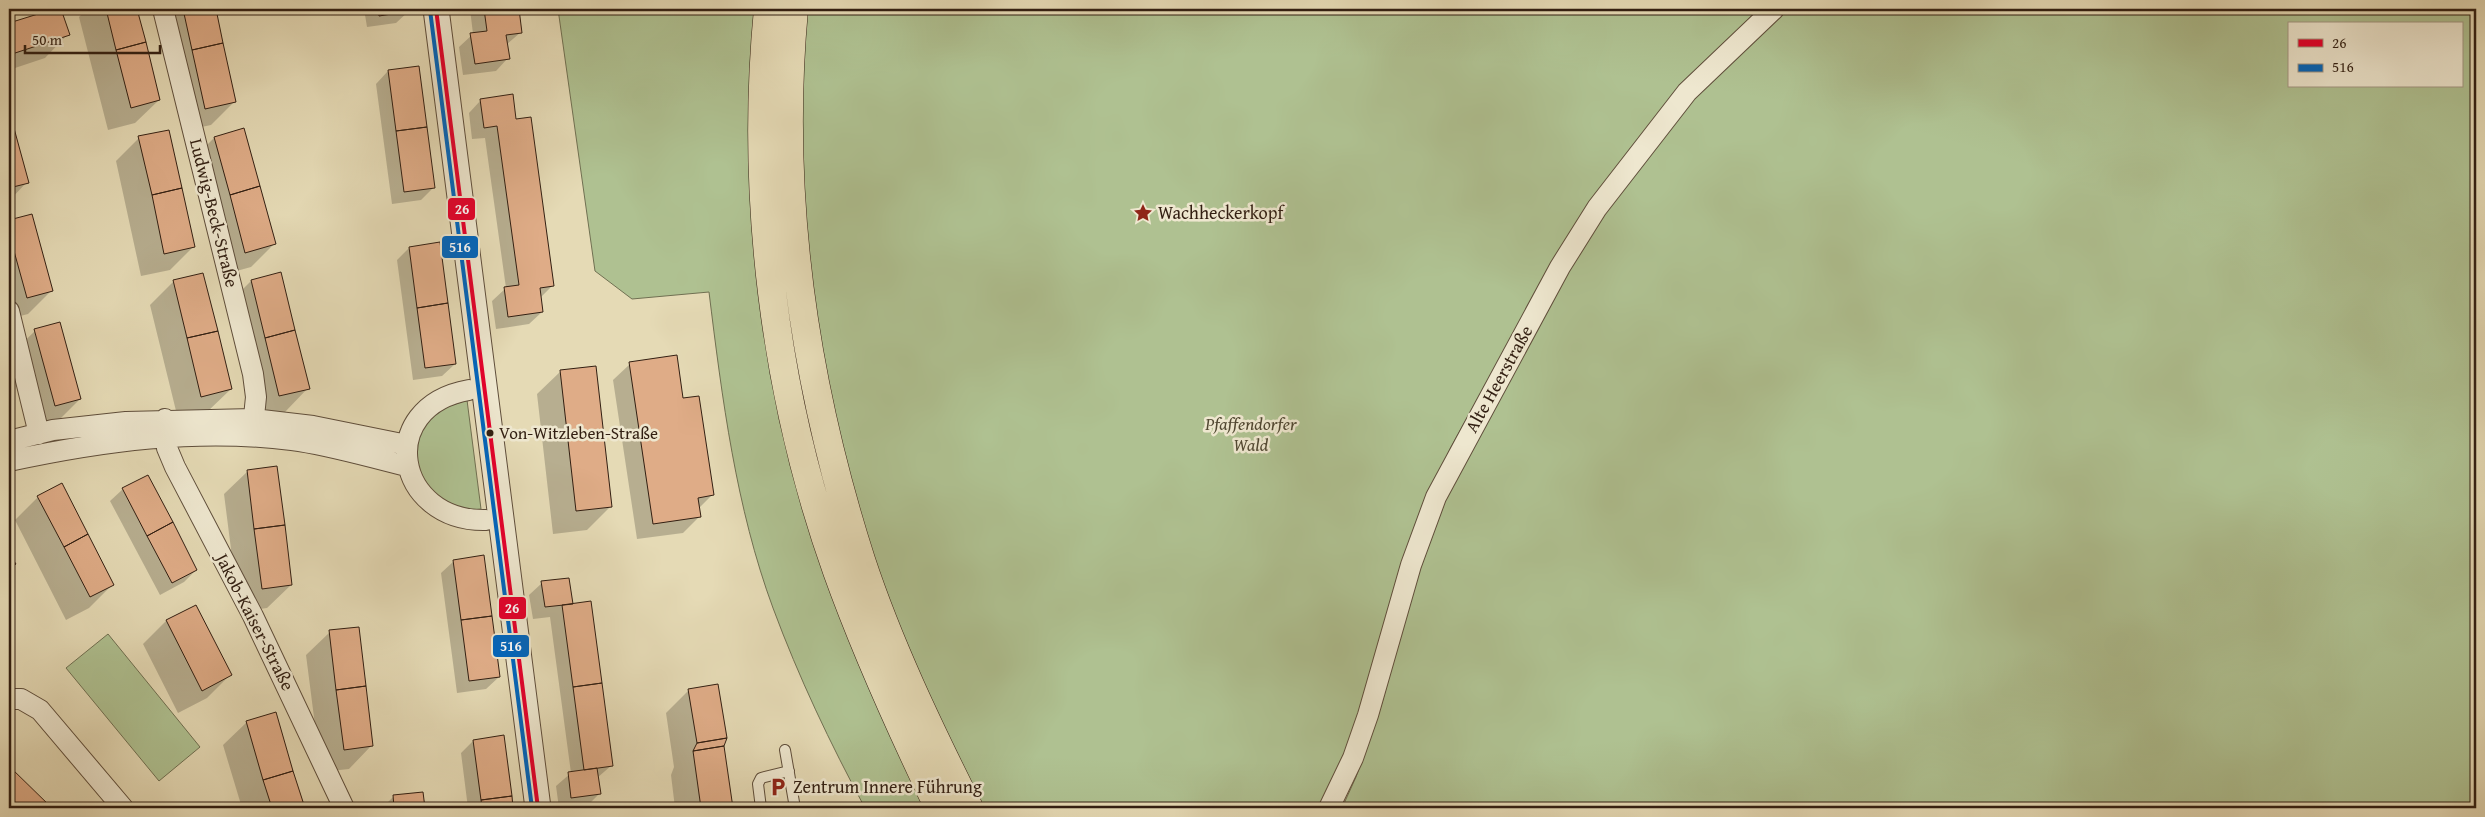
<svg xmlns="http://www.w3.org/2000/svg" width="2485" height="817" viewBox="0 0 2485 817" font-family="'Gentium Book Plus',serif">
<rect width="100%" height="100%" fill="#e5dab5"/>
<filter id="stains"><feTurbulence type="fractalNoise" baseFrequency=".004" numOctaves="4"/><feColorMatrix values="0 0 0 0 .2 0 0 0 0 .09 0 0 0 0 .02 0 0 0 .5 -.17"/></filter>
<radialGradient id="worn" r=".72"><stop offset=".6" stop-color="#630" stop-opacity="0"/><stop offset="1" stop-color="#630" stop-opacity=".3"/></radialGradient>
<path fill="#afc191" stroke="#707052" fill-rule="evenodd" d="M558 9H758L772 347 929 808H865C830 743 799 678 773 608 736 508 722 398 709 292L632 299 595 271Z
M799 9H1759L1700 66 1556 257 1451 447 1419 516 1360 716 1321 808H979L945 740 871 560 827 396 799 230Z
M1785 9H2476V808H1342L1356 777 1382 703 1415 583 1461 458 1605 208 1693 94ZM2289 24H2461V86H2289Z
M467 400 481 509 462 510 431 493 417 465 418 437 425 423 438 410Z
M108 634 200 747 159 781 66 668Z"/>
<path fill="#0003" d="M60 9 68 34 45 58 9 70V25Z
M87 9H136L159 100 135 123 108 130 79 17Z
M164 9H214L234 102 211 125 182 131 157 16Z
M364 9H409V11L396 23 367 27Z
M470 9H517L521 32 506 45 508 58 496 71 463 75 459 47 473 34Z
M388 71 434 187 421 200 392 204 376 84Z
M481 100 515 121 553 285 540 298 542 312 529 324 496 329 492 301 506 288 485 138 472 139 469 113Z
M9 115 27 182 9 201Z
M139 138 193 247 170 270 141 276 116 161Z
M214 138 274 244 251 267 222 275 191 161Z
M31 216 52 290 28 314 9 319V222Z
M409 248 455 364 442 376 413 380 397 260Z
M174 281 231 389 207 412 178 419 150 305Z
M251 281 308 388 285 412 256 419 228 304Z
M35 331 80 399 57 422 32 429 11 354Z
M630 364 682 400 712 495 698 509 700 516 683 533 637 539 613 380Z
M561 371 610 507 587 530 553 534 537 394Z
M248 471 291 585 267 608 239 612 224 494Z
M123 489 196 570 184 582 160 595 110 501Z
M38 497 113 584 89 608 66 620 15 520Z
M454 561 499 677 486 689 457 693 441 573Z
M542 583 572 605 612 765 597 778 600 793 587 806 559 808 556 786 571 773 550 617 533 619 529 595Z
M195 606 230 675 207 698 178 713 143 644 166 621Z
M330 632 372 745 349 769 321 772 306 655Z
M689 690 723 746 732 808H675L671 775 674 767 666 713Z
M275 713 303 808H242L223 745 247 722Z
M503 737 512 808H468L461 753 473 741Z
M10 769 50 808H9Z
M422 793 424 808H382L394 796Z
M179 805 182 808H174Z"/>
<path fill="#dfac87" stroke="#321f12" d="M54 9H61L70 35 9 55V23Z
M106 9H137L146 42 116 50Z
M183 9H216L223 43 192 50Z
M378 9H410V11L379 16Z
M484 9H519L522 33 506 35 510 59 475 64 470 33 487 31Z
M146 42 160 100 131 108 116 50Z
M223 43 236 102 205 109 192 50Z
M419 66 427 127 396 131 388 70Z
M513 94 516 119 531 117 554 286 540 288 543 312 508 317 504 287 519 285 497 126 484 128 480 99Z
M9 110 29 183 9 188Z
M427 127 435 188 404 192 396 131Z
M244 128 260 186 230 195 214 137Z
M169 130 182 188 152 195 138 136Z
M260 186 276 244 245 253 230 195Z
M182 188 195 247 164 254 152 195Z
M32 214 53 291 27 298 9 233V220Z
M440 242 448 303 417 308 409 247Z
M281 272 295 330 265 338 251 280Z
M203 273 218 331 187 338 173 280Z
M448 303 456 364 425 368 417 308Z
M60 322 81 399 55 406 34 329Z
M295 330 310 389 279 396 265 338Z
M218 331 232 389 201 397 187 338Z
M677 355 683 398 699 396 714 495 698 498 701 517 653 524 629 362Z
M596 366 612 507 576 511 560 370Z
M277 466 285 525 254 529 247 470Z
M148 475 173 522 147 536 122 488Z
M62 483 88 534 64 547 37 496Z
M173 522 197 570 172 583 147 536Z
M285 525 292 585 262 589 254 529Z
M88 534 114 585 90 597 64 547Z
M9 554 16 564 9 569Z
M484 555 492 616 461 620 453 560Z
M569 578 573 604 545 607 541 581Z
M591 601 602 683 573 687 562 605Z
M196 605 232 675 202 691 166 620Z
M492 616 500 677 469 681 461 620Z
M359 627 366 686 336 690 329 630Z
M602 683 613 766 584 770 573 687Z
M718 684 727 738 697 743 688 689Z
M366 686 373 746 344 750 336 690Z
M276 712 293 771 263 780 246 721Z
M504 735 512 796 481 800 473 740Z
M727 738 724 746 693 751 697 743Z
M724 746 733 808H701L693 751Z
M10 767 52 808H9Z
M597 768 601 794 571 798 568 772Z
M293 771 305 808H272L263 780Z
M423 792 425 808H394L393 795Z
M512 796 513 808H482L481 800Z"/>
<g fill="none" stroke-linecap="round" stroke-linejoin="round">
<g stroke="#5f4e3b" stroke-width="12">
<path id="service" d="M785 750 795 808
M761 808 758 784 761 778 789 771"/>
</g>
<g stroke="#5f4e3b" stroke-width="22">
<path id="minor" d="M163 9 253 374 256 397 252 436
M9 311 39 434
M469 390C374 407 395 522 486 520
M165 419 167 448 175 467 253 616 344 808
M9 441 53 430 126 422 253 419 313 426 407 445
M9 461C102 441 196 428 292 440 331 445 369 457 407 466
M9 699H21L40 710 123 808
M1329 808 1353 758 1368 715 1411 565 1436 497 1560 267 1597 208 1687 92 1774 9"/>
</g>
<g stroke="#5f4e3b" stroke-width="27">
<path id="tertiary" d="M436 9 538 808"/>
</g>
<g stroke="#321f12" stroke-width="29">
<path id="trunk" d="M768 9C750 194 774 395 837 571 866 652 902 731 939 808
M794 9C777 195 804 382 861 560 889 645 929 728 969 808"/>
</g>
<use href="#service" stroke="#eee7cf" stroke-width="10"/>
<use href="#minor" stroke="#eee7cf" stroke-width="20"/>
<use href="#tertiary" stroke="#eee7cf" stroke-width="25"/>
<use href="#trunk" stroke="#e5dab5" stroke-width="28"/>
<g stroke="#eee7cf" stroke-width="8">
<path id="bus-1" d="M436 9 538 808"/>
</g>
<g stroke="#eee7cf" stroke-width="8">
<path id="bus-2" d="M430 10 532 808"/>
</g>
<use href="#bus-1" stroke="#e4002b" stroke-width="4"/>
<use href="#bus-2" stroke="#0065bd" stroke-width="4"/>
</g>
<defs>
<g id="sight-bare" transform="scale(1.5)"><path d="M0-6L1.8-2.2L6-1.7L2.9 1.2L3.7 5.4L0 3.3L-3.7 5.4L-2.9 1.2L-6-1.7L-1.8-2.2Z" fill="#8f2418" stroke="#eee7cf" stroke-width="2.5" paint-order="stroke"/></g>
<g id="parking-bare" transform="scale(1.5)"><path d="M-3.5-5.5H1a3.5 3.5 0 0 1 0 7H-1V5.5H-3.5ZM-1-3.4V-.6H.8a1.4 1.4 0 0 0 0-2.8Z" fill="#8f2418" stroke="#eee7cf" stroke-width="2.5" paint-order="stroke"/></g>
</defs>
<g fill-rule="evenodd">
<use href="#sight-bare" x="1143" y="213"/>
<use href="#parking-bare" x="778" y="787"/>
</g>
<circle fill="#321f12" stroke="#eee7cf" stroke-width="2" cx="490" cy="433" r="4.5"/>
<g text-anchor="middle" stroke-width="5" stroke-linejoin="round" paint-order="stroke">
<g font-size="17" fill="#321f12" stroke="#eee7cf" text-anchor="start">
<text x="499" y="439">Von-Witzleben-Straße</text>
</g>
<g font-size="18" fill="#321f12" stroke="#eee7cf">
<text transform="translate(214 213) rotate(76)" y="6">Ludwig-Beck-Straße</text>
<text transform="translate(1499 379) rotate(-61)" y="6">Alte Heerstraße</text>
<text transform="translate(255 622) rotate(63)" y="6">Jakob-Kaiser-Straße</text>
</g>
<g font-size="18" fill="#321f12" stroke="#eee7cf" text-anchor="start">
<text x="1158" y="219">Wachheckerkopf</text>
<text x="793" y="793">Zentrum Innere Führung</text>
</g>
<g font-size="18" font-style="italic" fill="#514832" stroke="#eee7cf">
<text x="1251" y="430">Pfaffendorfer<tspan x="1251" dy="21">Wald</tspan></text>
</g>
</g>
<g stroke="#eee7cf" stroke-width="2">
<rect x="447" y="197" width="29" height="24" rx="5" fill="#e4002b"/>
<rect x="441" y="235" width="38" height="24" rx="5" fill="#0065bd"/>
<rect x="498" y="596" width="29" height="24" rx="5" fill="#e4002b"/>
<rect x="492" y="634" width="38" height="24" rx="5" fill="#0065bd"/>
</g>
<g font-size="14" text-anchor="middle" font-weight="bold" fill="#fff">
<text x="462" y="214">26</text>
<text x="460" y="252">516</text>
<text x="512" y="613">26</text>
<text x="511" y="651">516</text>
</g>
<rect width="2485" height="817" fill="none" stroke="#e5dab5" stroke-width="30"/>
<rect x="10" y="10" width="2465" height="797" fill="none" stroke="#321f12" stroke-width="2.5"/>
<rect x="15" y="15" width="2455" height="787" fill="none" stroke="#321f12"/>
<rect x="2288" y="22" width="175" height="65" fill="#eee7cf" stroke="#a39783"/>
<rect x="2298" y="39" width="25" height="8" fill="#e4002b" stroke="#a39783"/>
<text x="2332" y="48" font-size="15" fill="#321f12">26</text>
<rect x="2298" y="64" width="25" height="8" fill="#0065bd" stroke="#a39783"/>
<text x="2332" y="72" font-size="15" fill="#321f12">516</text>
<path d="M25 45v8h135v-8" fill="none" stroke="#321f12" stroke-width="2.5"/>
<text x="32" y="45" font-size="15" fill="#321f12" stroke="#eee7cf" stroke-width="4" paint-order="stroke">50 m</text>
<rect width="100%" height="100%" filter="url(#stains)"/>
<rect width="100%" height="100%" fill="url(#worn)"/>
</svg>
